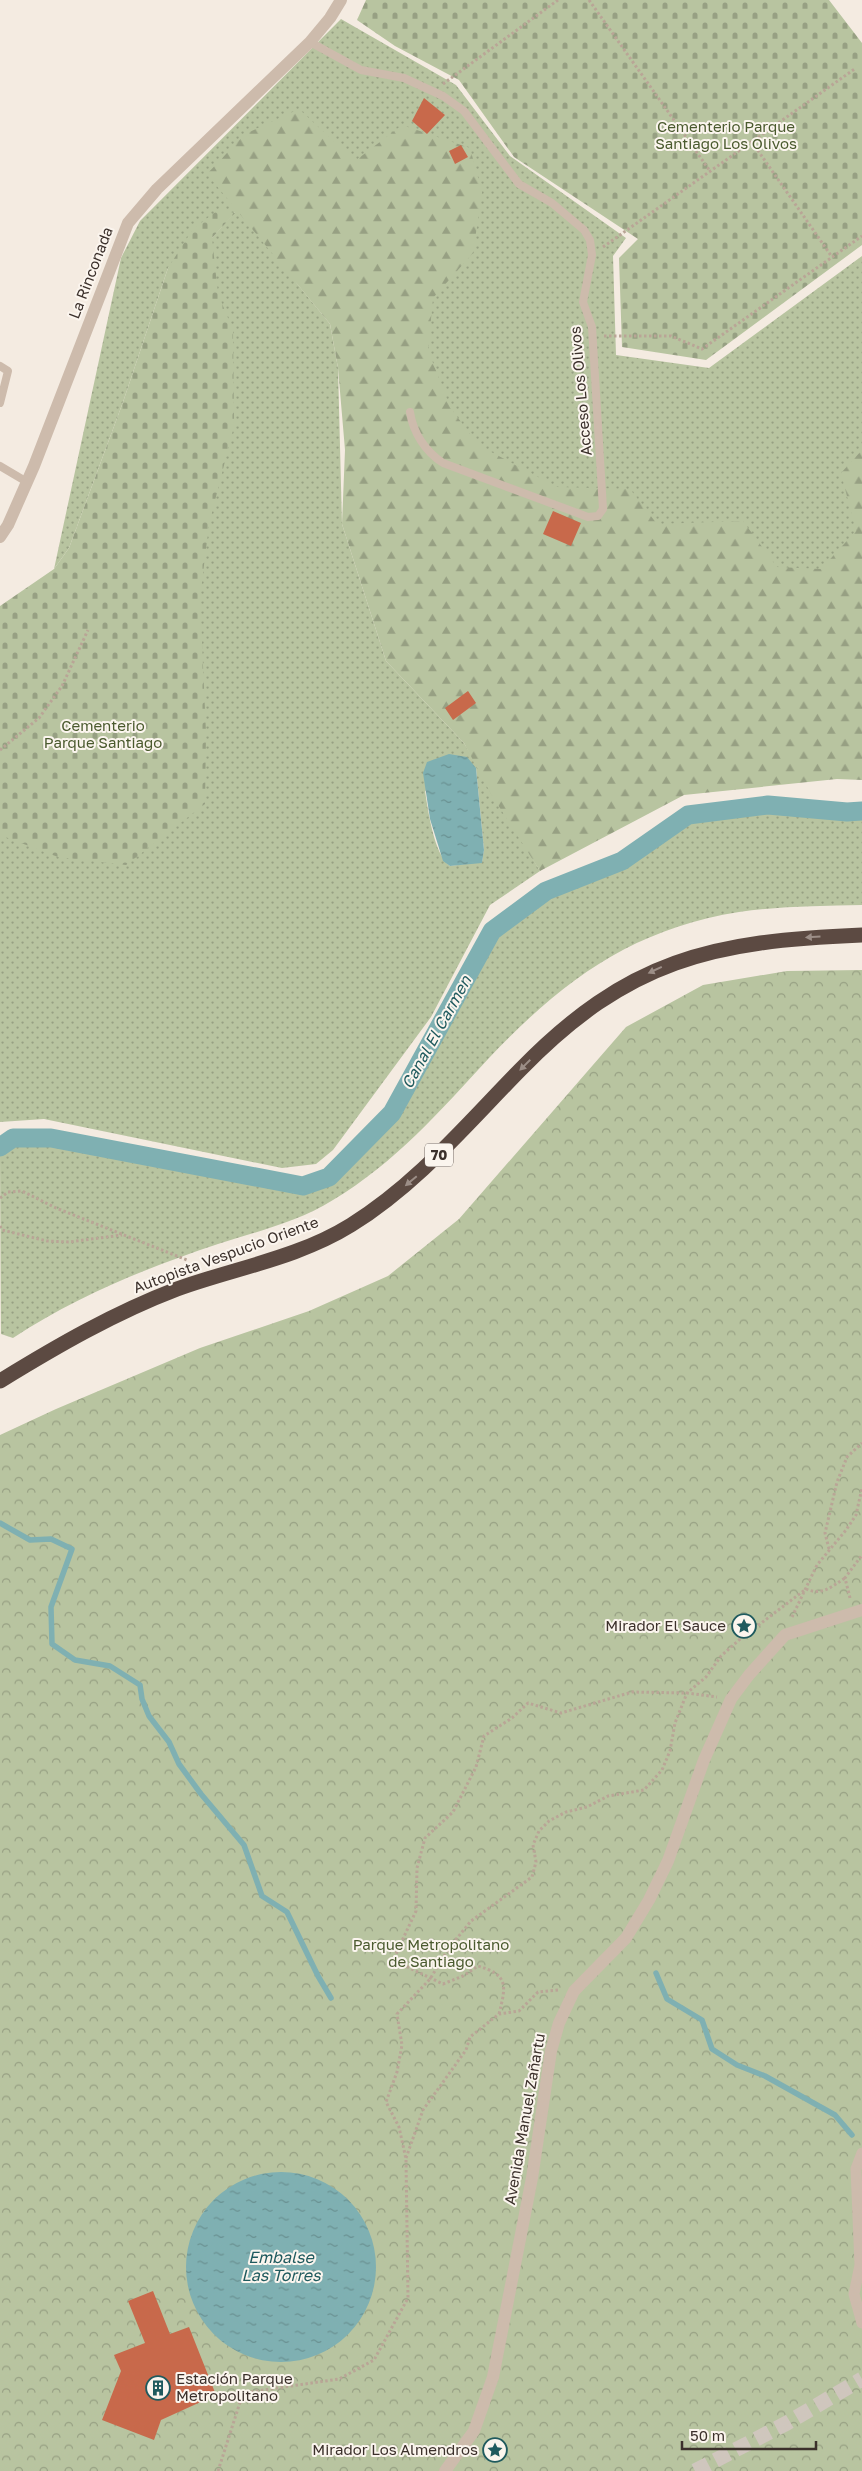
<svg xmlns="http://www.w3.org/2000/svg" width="862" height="2471" viewBox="0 0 862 2471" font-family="'Golos Text',sans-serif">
<defs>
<pattern id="grass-dots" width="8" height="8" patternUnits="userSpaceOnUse" patternTransform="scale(1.25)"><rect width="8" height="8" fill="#b8c4a0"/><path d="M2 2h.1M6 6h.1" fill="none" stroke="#97a083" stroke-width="1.8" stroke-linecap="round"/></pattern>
<pattern id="forest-firs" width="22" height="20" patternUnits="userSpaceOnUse" patternTransform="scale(1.25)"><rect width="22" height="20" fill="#b8c4a0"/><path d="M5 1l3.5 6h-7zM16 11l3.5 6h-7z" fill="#97a083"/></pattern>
<pattern id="cemetery-stones" width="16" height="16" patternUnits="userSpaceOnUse" patternTransform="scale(1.25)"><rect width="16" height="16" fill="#b8c4a0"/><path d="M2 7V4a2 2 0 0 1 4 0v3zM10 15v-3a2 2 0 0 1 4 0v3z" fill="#97a083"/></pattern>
<pattern id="park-crowns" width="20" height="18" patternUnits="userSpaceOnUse" patternTransform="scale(1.25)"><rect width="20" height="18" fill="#b8c4a0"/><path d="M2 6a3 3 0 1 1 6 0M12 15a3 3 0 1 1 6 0" fill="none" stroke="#97a083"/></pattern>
<pattern id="water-ripples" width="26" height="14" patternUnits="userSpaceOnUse" patternTransform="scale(1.25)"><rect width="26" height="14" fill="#7fb0b2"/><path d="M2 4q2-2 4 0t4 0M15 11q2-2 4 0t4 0" fill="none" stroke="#699091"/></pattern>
</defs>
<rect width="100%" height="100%" fill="#f4ebe1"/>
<path fill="url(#grass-dots)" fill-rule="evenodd" d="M341 19 456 85 510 156 626 238 613 256 616 355 709 368 862 256V534L825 572 769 570 553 496 472 449 295 281 330 324 338 368 342 524 386 661 464 743 540 871 490 905 431 1017 333 1150 316 1164 282 1168 44 1119 0 1122V820L181 558 212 238 235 212 168 268 123 402 69 548 54 569 121 258 140 221ZM476 768 484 850 482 862 450 866C434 855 428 810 425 791Z
M768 811 847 817 862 816V905C821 906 780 906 739 912 632 929 562 981 489 1058 441 1110 395 1163 333 1200 298 1222 258 1231 218 1244 146 1268 77 1296 13 1338L1 1334 0 1155 15 1143 50 1144 304 1192 332 1182 397 1116 496 935 549 895 624 866 690 821Z"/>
<path fill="url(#forest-firs)" d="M299 109 355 161 402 125 470 148 482 192 473 253 433 298 428 350 450 407 478 445 557 487 630 489 657 524 743 521 777 567 821 569 856 531 841 473 862 450V780L837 779 684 795 540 871 491 794 464 743 386 661 342 524 345 450 338 368 330 324 207 174 245 134Z"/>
<path fill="url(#cemetery-stones)" d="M366 0H829L862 43V245L706 360 622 347 619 258 638 239 514 157 459 80 395 46 357 20Z
M218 210 235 213 212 238 218 294 233 330 234 426 209 524 200 598 206 733 205 804 126 865 58 857 0 835V606L54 569 69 548 123 402 168 268 193 229Z"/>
<path fill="url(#park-crowns)" d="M862 970V2471H0V1435L56 1409 200 1348 309 1311 388 1276 459 1219 626 1027 703 985 787 971Z"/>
<path fill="url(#water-ripples)" d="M449 754 467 757 476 768 484 850 482 863 450 866 443 861 430 819 423 773 427 762Z
M186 2267a95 95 0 1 1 190 0a95 95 0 1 1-190 0Z"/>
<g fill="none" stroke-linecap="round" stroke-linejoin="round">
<path stroke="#7fb0b2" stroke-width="5.5" d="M0 1523 30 1540 51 1539 72 1549 51 1607 52 1644 75 1660 110 1666 140 1685 142 1699 149 1716 169 1742 179 1764 201 1794 244 1845 262 1896 287 1912 318 1976 331 1998
M656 1973 667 1999 702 2020 712 2049 737 2065 765 2076 835 2115 852 2135"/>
<path stroke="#7fb0b2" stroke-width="19" d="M0 1147 13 1138H51L303 1186 329 1177 392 1113 492 931 546 891 622 861 688 815 768 805 847 812 862 811"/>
</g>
<path fill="#c8694b" d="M424 98 445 115 427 134 412 121Z
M461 145 468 157 455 164 449 151Z
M553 511 581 523 571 546 543 534Z
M468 691 476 703 453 720 445 708Z
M153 2291 170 2334 189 2327 216 2395 161 2420 154 2440 102 2420 121 2371 114 2355 145 2343 128 2301Z"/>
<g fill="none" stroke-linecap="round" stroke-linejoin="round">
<path stroke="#cfc6bd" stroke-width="15" stroke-dasharray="15 8" stroke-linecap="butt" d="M695 2471 787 2423 862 2379"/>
<path stroke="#b9a596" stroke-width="3" stroke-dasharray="2.5 2.5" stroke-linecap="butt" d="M589 0 710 171
M443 84 558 0
M752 142 832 257
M603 247 856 68
M604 336H671L702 349 862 236
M0 750 39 718 62 686 88 630
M0 1198 8 1192 22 1191 56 1208 187 1260
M0 1226 2 1230 47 1241 69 1242 122 1235
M829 1549 825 1533 837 1482 847 1457 862 1443
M850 1598 845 1578 862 1555
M792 1617 817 1565 846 1530 856 1515 862 1488
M499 2014C506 1986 509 1975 478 1966L463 1976 443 1984 393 1960 416 1911 417 1868 425 1838 453 1812 476 1767 484 1736 512 1718 528 1703 561 1713 632 1692 687 1693 717 1697
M406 2158 423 2110 466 2050 470 2037 499 2014 519 2011 538 1992 559 1990
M218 2471 243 2393 339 2379 374 2360 408 2298 406 2159 399 2127 386 2102 397 2072 402 2045 397 2014 430 1979 449 1948 471 1921 532 1877 536 1862 533 1845 539 1831 549 1821 566 1812 587 1807 608 1796 644 1790 662 1770 670 1751 675 1723 687 1693 706 1677 721 1656 739 1640 806 1589C822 1596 831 1587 845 1578"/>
<path stroke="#cdbbac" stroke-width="8" d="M310 42 361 70 404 78 443 96 464 111 519 184 552 203 584 230 590 240 592 255 583 302 592 327 603 509 598 516 588 517 443 463C426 452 413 433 410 412
M0 366 8 371 0 403
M0 466 27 482"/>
<path stroke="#cdbbac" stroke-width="11" d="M862 2153 856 2169 860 2265 854 2294 862 2323"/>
<path stroke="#cdbbac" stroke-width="12" d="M0 537 8 525 34 466 128 223 157 189 310 42 330 18 341 0
M445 2471 474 2431 493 2377 532 2178 551 2051 559 2023 574 1991 626 1938 649 1900 668 1861 704 1760 731 1699 749 1675 785 1635 862 1610"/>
<path stroke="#5c4a42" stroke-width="15" d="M0 1381C57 1346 114 1313 177 1289 235 1268 298 1258 351 1225 417 1184 466 1125 520 1070 628 959 712 941 862 935"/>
</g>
<defs><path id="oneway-solid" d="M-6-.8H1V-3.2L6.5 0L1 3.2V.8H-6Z" transform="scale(1.25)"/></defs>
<g fill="#9c8e87">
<use href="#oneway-solid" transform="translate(813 937) rotate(177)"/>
<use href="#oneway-solid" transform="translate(655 970) rotate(155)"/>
<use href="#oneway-solid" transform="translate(525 1065) rotate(135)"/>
<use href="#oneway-solid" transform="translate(411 1181) rotate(140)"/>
</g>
<defs>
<g id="sight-ring" transform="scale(1.25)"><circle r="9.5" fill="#fbf5ee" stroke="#1f5a5e" stroke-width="1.5"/><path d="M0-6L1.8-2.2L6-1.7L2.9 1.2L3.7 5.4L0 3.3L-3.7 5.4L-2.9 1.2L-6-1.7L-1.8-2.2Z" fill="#1f5a5e"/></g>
<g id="building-ring" transform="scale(1.25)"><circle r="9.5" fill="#fbf5ee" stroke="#1f5a5e" stroke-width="1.5"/><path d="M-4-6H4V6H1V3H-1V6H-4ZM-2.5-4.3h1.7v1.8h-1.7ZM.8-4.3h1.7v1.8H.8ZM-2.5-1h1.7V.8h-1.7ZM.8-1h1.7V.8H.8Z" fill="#1f5a5e"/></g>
</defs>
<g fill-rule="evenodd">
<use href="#sight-ring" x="744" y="1626"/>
<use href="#building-ring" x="158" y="2388"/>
<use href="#sight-ring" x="495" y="2450"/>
</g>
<g text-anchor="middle" stroke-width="4" stroke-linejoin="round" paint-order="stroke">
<rect fill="#fbf5ee" stroke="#756b66" stroke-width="1" x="425" y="1143.5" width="28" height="23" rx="4"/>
<g font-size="14" font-weight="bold" fill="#3b302b">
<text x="439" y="1160">70</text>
</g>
<g font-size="15" fill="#4a5a2e" stroke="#fbf5ee">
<text x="726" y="132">Cementerio Parque<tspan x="726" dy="17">Santiago Los Olivos</tspan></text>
<text x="103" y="731">Cementerio<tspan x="103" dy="17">Parque Santiago</tspan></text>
<text x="431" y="1950">Parque Metropolitano<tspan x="431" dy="17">de Santiago</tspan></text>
</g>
<g font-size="15" fill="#3b302b" stroke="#fbf5ee">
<text transform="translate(91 273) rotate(-69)" y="5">La Rinconada</text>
<text transform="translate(581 391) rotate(-95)" y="5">Acceso Los Olivos</text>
<text transform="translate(226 1255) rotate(-20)" y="5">Autopista Vespucio Oriente</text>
<text transform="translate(525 2119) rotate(-80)" y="5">Avenida Manuel Zañartu</text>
</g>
<g font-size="15" fill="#3b302b" stroke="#fbf5ee" text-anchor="end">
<text x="726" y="1631">Mirador El Sauce</text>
<text x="176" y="2384" text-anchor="start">Estación Parque<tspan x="176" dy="17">Metropolitano</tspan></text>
<text x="478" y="2455">Mirador Los Almendros</text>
</g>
<g font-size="16" font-style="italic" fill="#1f5a5e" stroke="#fbf5ee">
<text transform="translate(436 1032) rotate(-61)" y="6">Canal El Carmen</text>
<text x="281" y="2263">Embalse<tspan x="281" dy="18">Las Torres</tspan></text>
</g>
</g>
<path d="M682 2441v8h134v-8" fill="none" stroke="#3b302b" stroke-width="2.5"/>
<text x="690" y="2441" font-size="15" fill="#3b302b" stroke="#fbf5ee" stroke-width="4" paint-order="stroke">50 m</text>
</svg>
